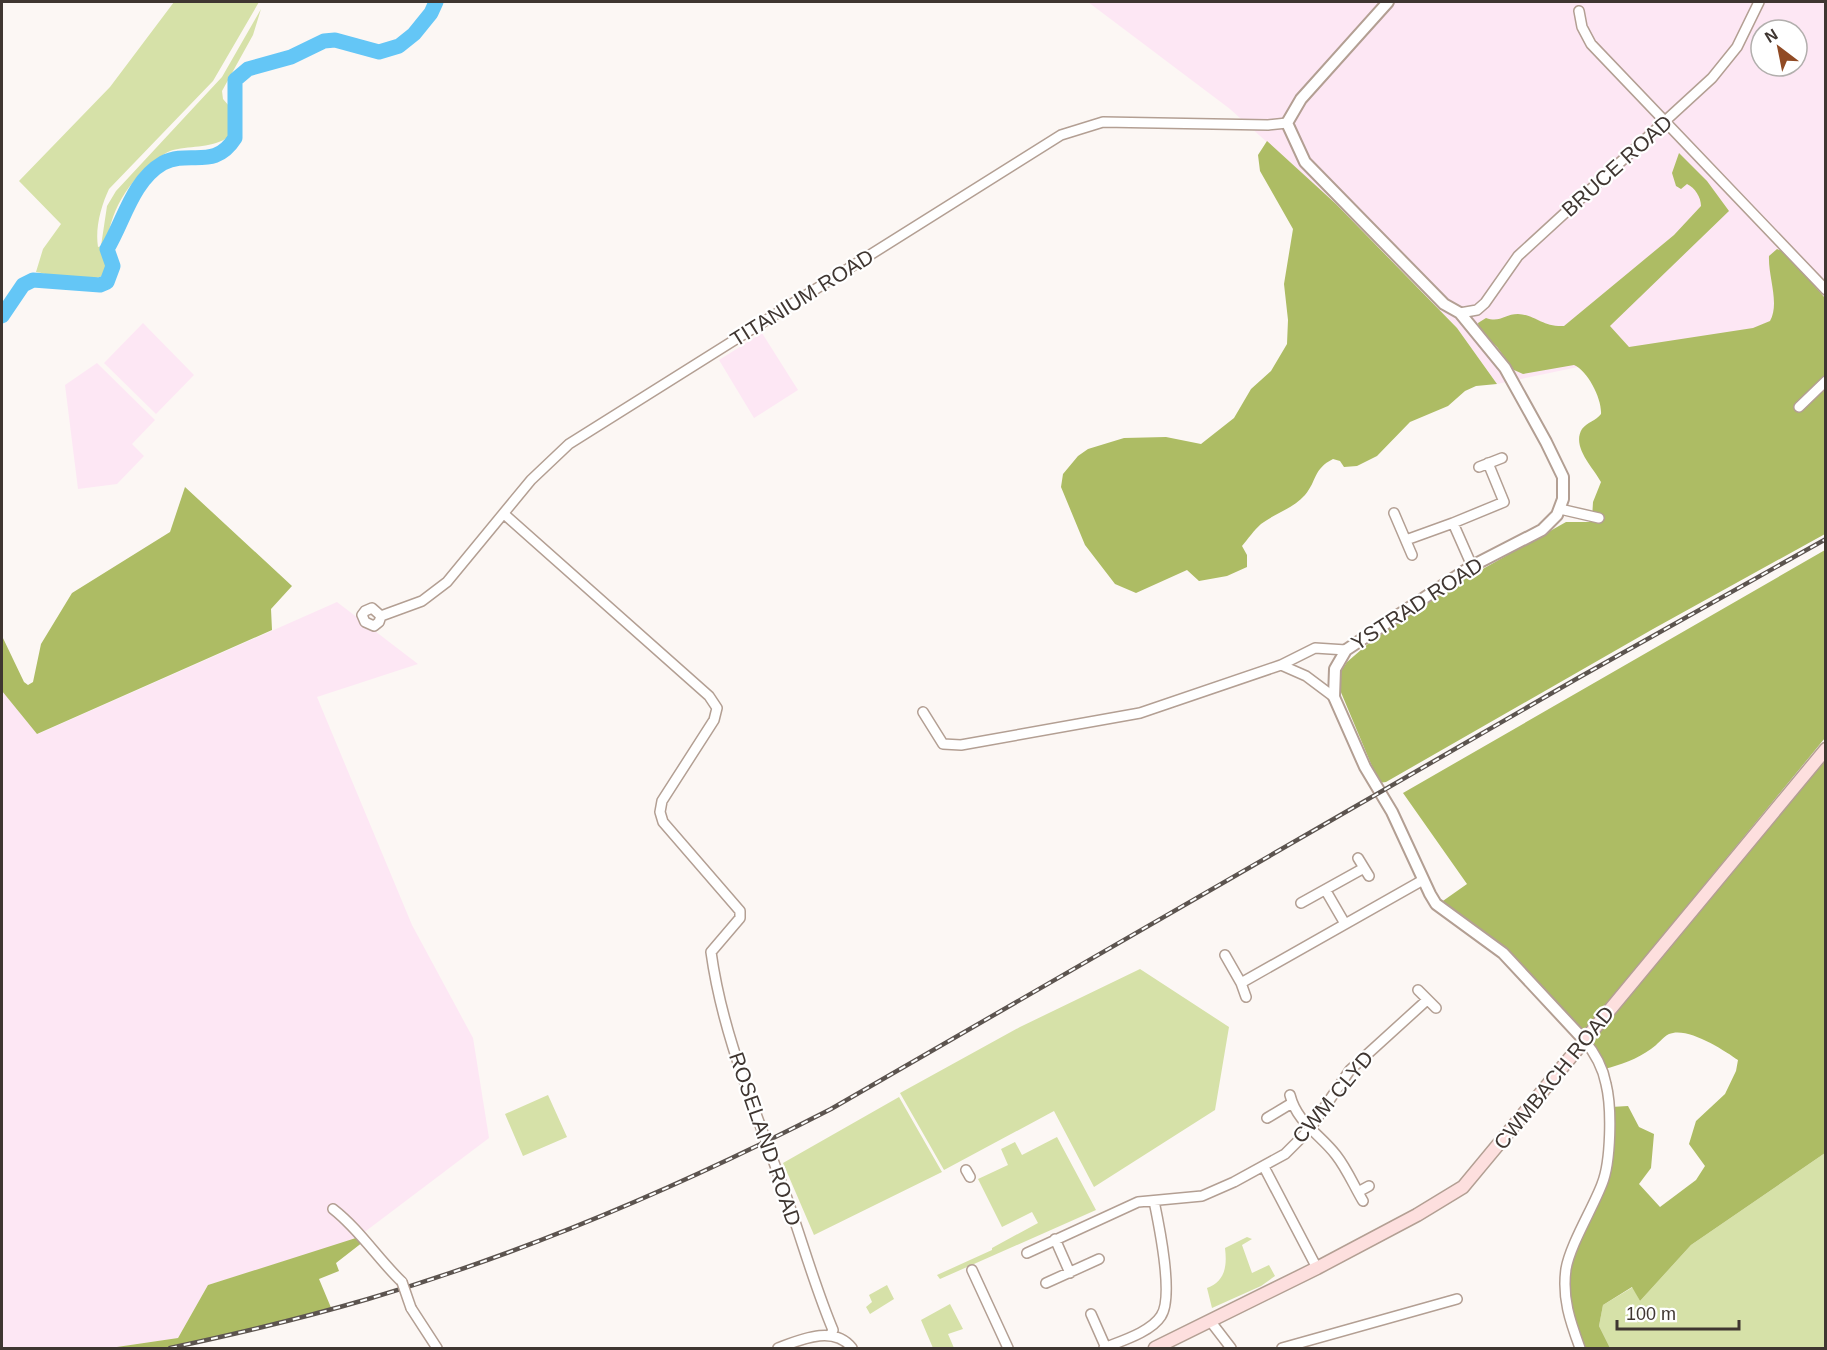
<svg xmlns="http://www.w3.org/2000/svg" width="1827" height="1350" viewBox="0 0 1827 1350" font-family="Helvetica,sans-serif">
<rect width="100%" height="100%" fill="#fcf7f4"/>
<path fill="#fde7f4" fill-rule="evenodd" d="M1088 2H1825V346L1583 366 1497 384 1457 328 1336 204 1230 109ZM1761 30H1797V66H1761Z
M143 323 194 375 156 414 104 363Z
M762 333 798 390 754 418 719 360Z
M97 363 155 420 132 444 144 456 117 484 78 489 65 385Z
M337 602 418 664 317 697 412 925 473 1038 489 1138 354 1240 208 1285 178 1338 110 1348H2V691L38 734Z"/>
<path fill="#d6e1a8" d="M174 2H259L213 81 109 189C101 206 95 228 98 247L101 246 107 206 116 191 222 77 261 9 253 35 222 91 223 99 236 114 230 136C211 149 194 145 173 150 165 152 159 158 153 163 119 189 102 229 107 272 96 286 53 275 36 272L43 249 61 224 19 181 110 87Z
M1140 969 1229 1027 1215 1110 1094 1187 1054 1111 944 1170 900 1093 1020 1027Z
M548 1095 567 1137 523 1156 505 1114Z
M899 1097 942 1172 814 1235 783 1163Z
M1057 1137 1096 1210 940 1279 937 1275 992 1250V1248L1038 1223 1032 1212 1002 1227 978 1179 1008 1165 1001 1149 1015 1142 1022 1155Z
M1825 1153V1348H1610L1599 1326 1603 1305 1633 1287 1640 1301 1691 1245Z
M1247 1237 1252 1239 1242 1245 1252 1273 1269 1265 1275 1276 1261 1286 1212 1308 1207 1288C1226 1281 1227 1265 1225 1248Z
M887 1285 894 1299 870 1314 866 1307 872 1302 869 1295Z
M950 1304 963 1329 948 1334 954 1348H933L921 1320Z"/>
<path fill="#adbc64" d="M1267 141 1336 204 1457 328 1497 384 1476 386 1465 391 1448 406 1410 422 1377 456 1357 466 1344 467 1340 461 1333 459C1313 469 1317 481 1305 495 1294 508 1274 514 1261 524 1254 530 1248 539 1242 546L1247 555V567L1227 576 1199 581 1187 570 1136 593 1115 584 1085 545 1061 487 1063 474 1078 456 1088 449 1124 438 1166 437 1201 444 1234 418 1251 389 1271 371 1287 344 1288 320 1284 284 1293 229 1260 171 1258 155Z
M1679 153 1707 181 1729 211 1610 326 1629 347 1753 328 1770 321C1780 303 1768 277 1769 256L1777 249 1785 252 1825 298V534L1653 629 1386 782 1379 783 1340 690 1341 671 1347 662 1376 637 1458 583 1566 522H1589L1592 519 1593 502 1601 482C1594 468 1571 447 1582 429 1587 422 1596 421 1601 414 1602 399 1588 371 1574 365L1523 374 1514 370 1497 347 1479 330 1478 323 1486 318C1500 323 1505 314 1518 314 1536 315 1542 327 1564 326L1674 235 1701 206C1701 197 1695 188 1687 184L1681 189 1676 186 1672 173Z
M185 487 292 586 271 609 272 630 37 734 2 691V636L24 682 28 685 33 682 41 644 72 593 170 532Z
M1825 550V738L1588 1027 1579 1029 1504 952 1440 903 1467 884 1403 793Z
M1825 756V1153L1691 1245 1640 1301 1632 1287 1603 1305 1599 1326 1610 1348H1581L1570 1313 1568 1265 1608 1181 1611 1107 1628 1106 1639 1127 1654 1134 1651 1168 1639 1184 1660 1207 1696 1180 1705 1166 1689 1144 1696 1121 1725 1094 1736 1071 1738 1060C1724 1050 1687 1026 1669 1034 1663 1037 1657 1045 1651 1049 1637 1059 1621 1065 1604 1069L1590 1042Z
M359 1237 363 1242 336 1263 339 1271 319 1279 332 1310 172 1348H110L178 1338 208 1285Z"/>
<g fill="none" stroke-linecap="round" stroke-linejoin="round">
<path stroke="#64c6f6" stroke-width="15" d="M2 316 23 285 33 280 100 285 107 282 113 266 107 249C124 221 132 181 163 163 190 149 214 171 235 138V80L248 69 291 57 324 41 335 40 379 52 399 46 414 34 431 13 436 2"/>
<g stroke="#b39f93" stroke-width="12">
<path id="minor" d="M1579 11 1582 27 1591 44 1826 290
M1460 313 1477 310 1485 303 1518 256 1712 78 1737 47 1759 2
M1799 407 1826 381
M1479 467 1502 458
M1560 509 1599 518
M1394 513 1412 555
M504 514 709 696 717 708 714 720 662 801 660 812 663 822 740 911V918L711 952C722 1032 753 1104 780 1179 799 1229 812 1280 833 1330L831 1334
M1406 540 1453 523
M1472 566 1453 523 1504 502 1488 463
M381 616 372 608 365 611 362 615 365 622 374 626 379 622 381 616 422 601 447 582 531 480 569 444 1061 135 1103 122 1268 125 1287 123
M1281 665 1306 676 1334 697
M923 712 943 744 961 745 1140 713 1281 665 1315 648 1346 650
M1358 858 1369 876
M1326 891 1344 922
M1301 903 1364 868
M1225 955 1241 983 1246 997
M1241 983 1423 880
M1418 990 1436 1008
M1290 1095C1297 1123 1320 1134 1336 1155 1347 1169 1354 1186 1363 1201
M1267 1118 1292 1103
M1264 1167 1317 1268
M966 1170 970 1177
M1358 1192 1369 1186
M333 1209C360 1230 377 1258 402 1282
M1055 1239 1070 1273
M1027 1253 1138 1202 1202 1196 1234 1182 1285 1154 1309 1130 1350 1070 1427 1000
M972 1270 1008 1348
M1046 1283 1099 1259
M411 1308 437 1348
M1091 1314 1106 1348
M1211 1322 1231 1348
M778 1348C802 1339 834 1325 852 1348
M1104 1348C1121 1341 1151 1332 1161 1316 1174 1297 1159 1225 1154 1201
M1282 1348 1457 1299
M1580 1348C1570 1321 1562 1298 1566 1269 1570 1245 1593 1208 1602 1184 1611 1162 1612 1108 1606 1084 1603 1068 1595 1053 1584 1040"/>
</g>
<g stroke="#b39f93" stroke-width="14">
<path id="tertiary" d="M1388 2 1301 99 1287 123 1305 162 1444 304 1460 313 1505 368 1546 442 1563 477V499L1557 515 1542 530 1472 566 1346 650 1335 669 1334 697 1365 767 1392 812 1430 894 1436 904 1503 953 1584 1040"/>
</g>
<g stroke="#b39f93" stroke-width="15">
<path id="secondary" d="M1155 1348 1317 1268 1417 1215 1463 1187 1826 749"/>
</g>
<use href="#minor" stroke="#fff" stroke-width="9"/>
<use href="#tertiary" stroke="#fff" stroke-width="10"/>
<use href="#secondary" stroke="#fddfde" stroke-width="12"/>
<g stroke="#5c544f" stroke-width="4.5">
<path id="rail" d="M170 1348C236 1334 303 1318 368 1299 528 1252 683 1185 831 1109L1578 678 1826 539"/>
</g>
<use href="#rail" stroke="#fff" stroke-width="2" stroke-dasharray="7" stroke-linecap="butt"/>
<g stroke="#b39f93" stroke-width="12" stroke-linecap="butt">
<path id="minor-bridge" d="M402 1282 411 1308"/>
</g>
<use href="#minor-bridge" stroke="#fff" stroke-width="9"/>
</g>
<g text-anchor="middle" stroke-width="4.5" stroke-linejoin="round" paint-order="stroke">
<g font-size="21" fill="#3f3631" stroke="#fff">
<text transform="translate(1617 166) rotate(-42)" y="7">BRUCE ROAD</text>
<text transform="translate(802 298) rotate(-32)" y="7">TITANIUM ROAD</text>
<text transform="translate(1417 604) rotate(-33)" y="7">YSTRAD ROAD</text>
<text transform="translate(1554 1078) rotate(-51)" y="7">CWMBACH ROAD</text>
<text transform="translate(1333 1097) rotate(-50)" y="7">CWM CLYD</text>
<text transform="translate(765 1139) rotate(71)" y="7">ROSELAND ROAD</text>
</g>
</g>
<rect width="1827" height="1350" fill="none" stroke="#3f3631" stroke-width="6"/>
<g transform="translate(1779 48) rotate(328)"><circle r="28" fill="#ffffff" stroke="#b2afad" stroke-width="1.5"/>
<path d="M0-4.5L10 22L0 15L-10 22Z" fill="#904a24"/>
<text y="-9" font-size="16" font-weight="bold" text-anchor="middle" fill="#3f3631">N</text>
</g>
<path d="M1617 1320v9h122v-9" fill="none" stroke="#3f3631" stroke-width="3"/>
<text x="1626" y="1320" font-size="18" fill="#3f3631" stroke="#ffffff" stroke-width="4.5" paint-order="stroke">100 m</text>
</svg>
